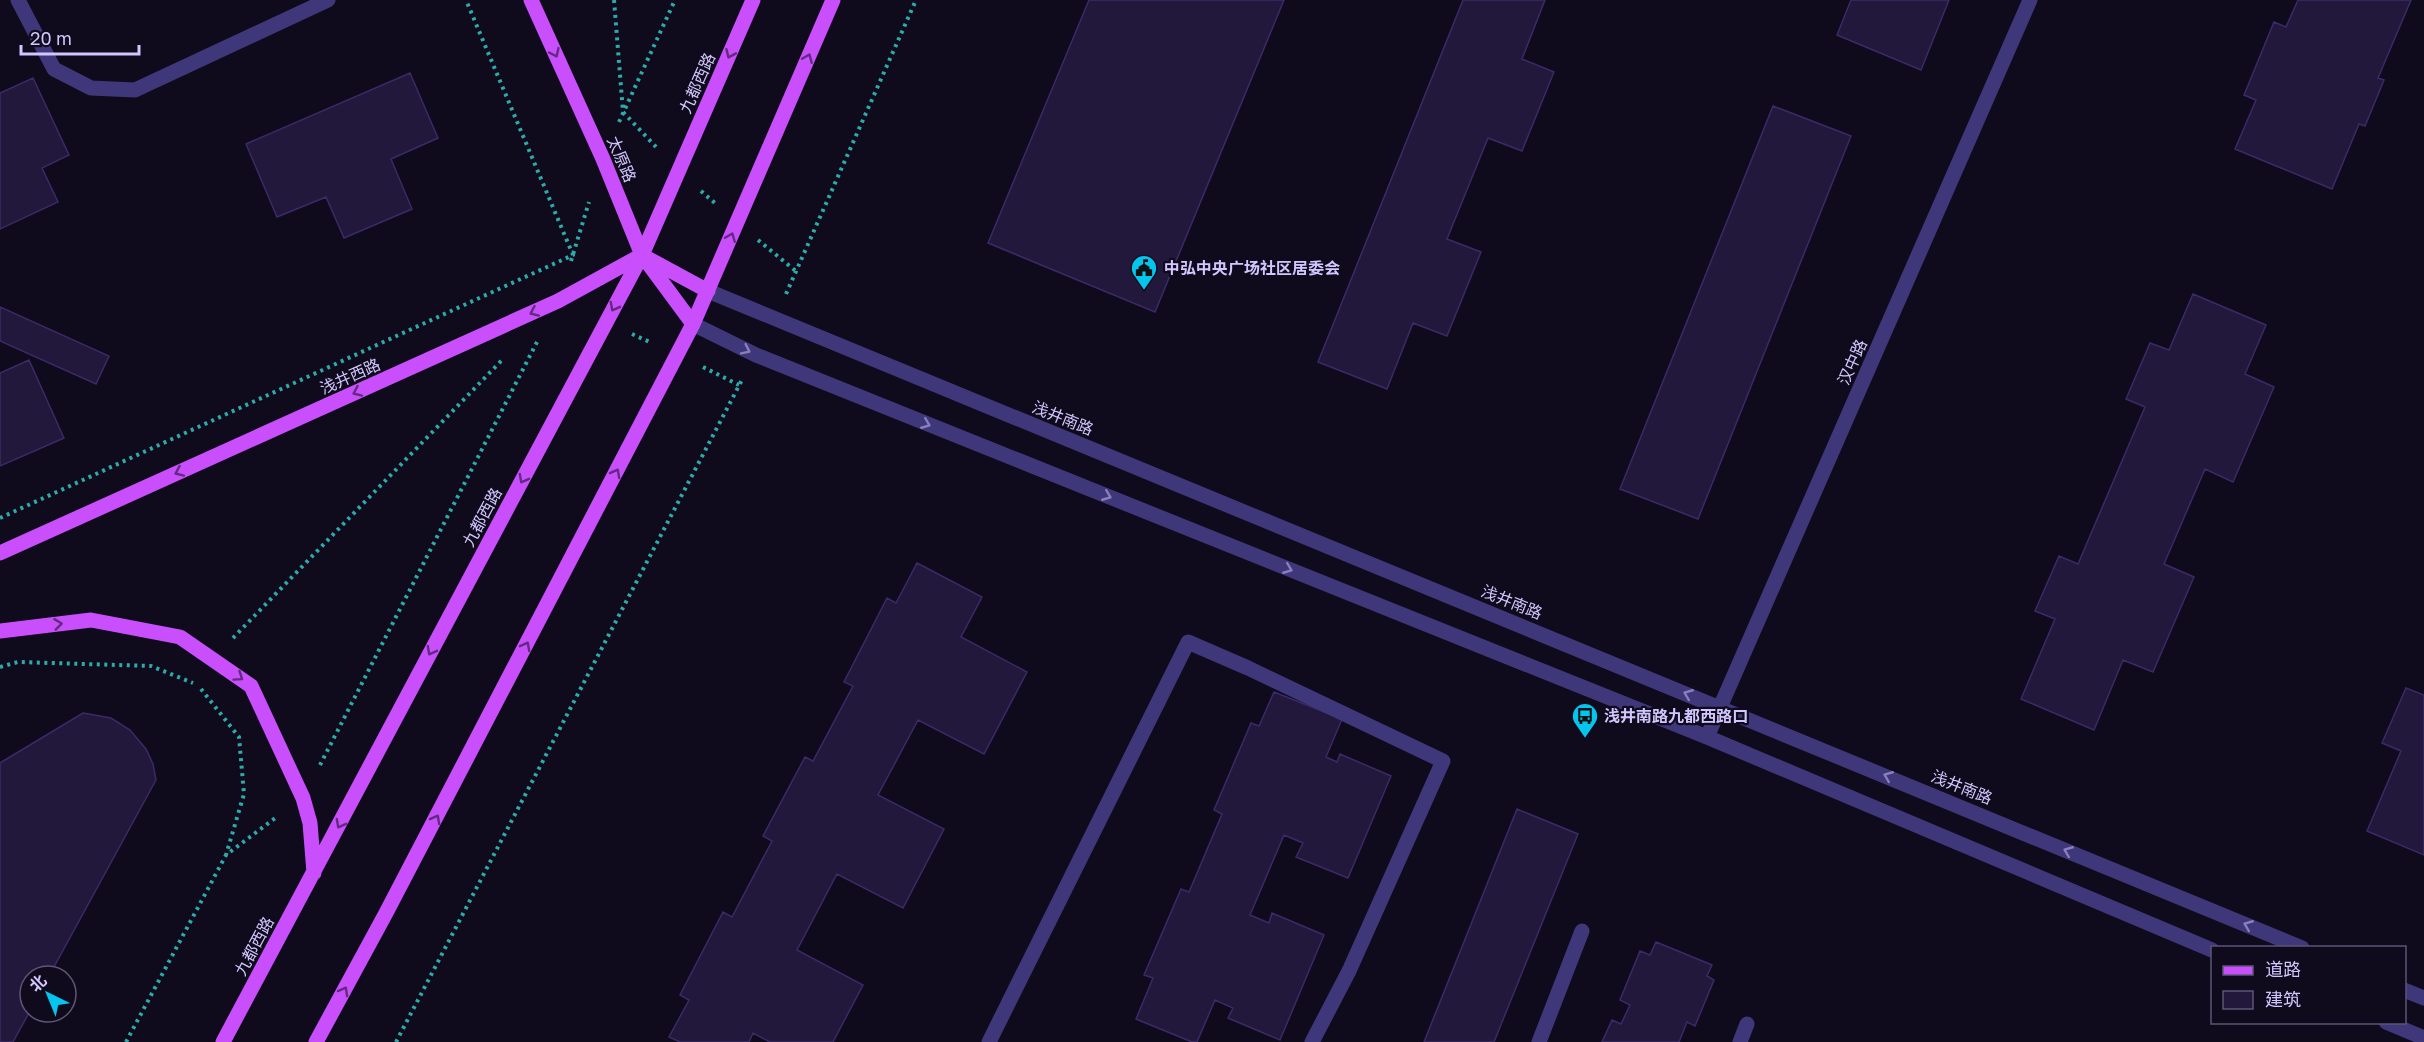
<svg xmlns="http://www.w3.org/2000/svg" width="2424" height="1042" viewBox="0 0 2424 1042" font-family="'Golos Text','Noto Sans SC',sans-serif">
<rect width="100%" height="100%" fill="#0f0b1c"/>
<path fill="#22183c" stroke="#3b2a68" stroke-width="1.5" d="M1089 0H1284L1155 312 988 243Z
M1463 0H1545L1522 59 1554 72 1522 151 1488 138 1447 239 1481 252 1447 336 1413 323 1387 389 1318 362Z
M1851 0H1949L1921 70 1837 35Z
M2298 0H2411L2378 78 2384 80 2365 126 2359 124 2332 189 2235 149 2256 100 2244 95 2274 22 2286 27Z
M410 73 438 138 391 159 412 209 344 238 326 197 277 217 246 144Z
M33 78 69 155 42 168 58 202 0 229V93Z
M1773 106 1851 136 1698 519 1620 489Z
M2193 294 2266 325 2245 374 2274 387 2233 482 2205 469 2164 564 2194 577 2153 672 2123 660 2094 730 2021 699 2055 619 2035 611 2059 556 2078 564 2145 407 2126 399 2150 343 2169 350Z
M0 307 109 356 96 384 0 341Z
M29 360 64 438 0 466V373Z
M917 563 982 597 961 637 1027 672 984 754 918 720 878 795 944 829 903 908 837 874 797 950 863 985 833 1042H770L753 1033 749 1042H680L669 1037 689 1000 680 995 723 912 732 917 772 841 763 836 805 757 813 761 853 686 844 682 887 598 896 603Z
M2406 688 2424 695V855L2367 831 2401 751 2382 743Z
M1274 692 1342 719 1326 757 1337 762 1340 754 1391 776 1348 878 1296 857 1303 843 1284 835 1250 915 1269 923 1272 913 1324 935 1280 1040 1228 1018 1233 1008 1215 1000 1197 1042H1192L1136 1019 1153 978 1144 975 1181 889 1189 892 1222 814 1214 810 1251 723 1259 726Z
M83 713 111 718 130 730 146 749 153 764 156 780 49 976H30V1011L13 1042H0V763Z
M1517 809 1578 834 1494 1042H1424Z
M1656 942 1712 965 1707 976 1714 980 1695 1026 1687 1022 1679 1042H1602L1612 1020 1621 1024 1630 1005 1620 1000 1640 951 1650 955Z"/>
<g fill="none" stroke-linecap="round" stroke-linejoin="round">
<path stroke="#2eaaab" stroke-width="4" stroke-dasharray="3 4.5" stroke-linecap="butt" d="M614 0 623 112 657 148
M619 122 675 0
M701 191 716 204
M758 240 797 272
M571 261 589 202
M786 294 916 0
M632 334 652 343
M703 367 739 385
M0 518 573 255 466 0
M233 638 503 359
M0 667 18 662 151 666 193 683
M201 689 239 737 244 794 226 855
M320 765 537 342
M126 1042 226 855 278 816
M396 1042 743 378"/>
<path stroke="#3e377a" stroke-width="15" d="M18 0 54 69 91 88 135 90 328 0
M708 291 2302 948
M693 324 756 355 1707 737 2212 950
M1707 737 2030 0
M2404 990 2424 998
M2386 1022 2424 1038
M989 1042 1188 642 1248 668 1443 761 1349 971 1312 1042
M1539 1042 1582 931
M1740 1042 1747 1024"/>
<path stroke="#c94ffd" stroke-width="15" d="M531 0 603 159 642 255 693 324
M647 258 708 291
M0 553 558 301 642 255
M0 631 91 620 180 637 251 686 303 798 310 823 314 873
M223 1042 642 255 753 0
M316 1042 386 913 693 324 833 0"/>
</g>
<defs><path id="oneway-chevron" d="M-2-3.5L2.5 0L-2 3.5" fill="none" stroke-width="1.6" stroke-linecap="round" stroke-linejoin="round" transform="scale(1.5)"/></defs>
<g stroke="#632a81">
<use href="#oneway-chevron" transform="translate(555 53) rotate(65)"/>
<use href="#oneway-chevron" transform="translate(730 54) rotate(114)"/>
<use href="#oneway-chevron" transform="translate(808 58) rotate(-67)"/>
<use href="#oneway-chevron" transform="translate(731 237) rotate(-68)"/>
<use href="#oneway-chevron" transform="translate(614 307) rotate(118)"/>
<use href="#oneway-chevron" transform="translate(534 312) rotate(156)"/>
<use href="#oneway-chevron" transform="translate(357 392) rotate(156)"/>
<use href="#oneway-chevron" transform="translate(179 472) rotate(156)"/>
<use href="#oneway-chevron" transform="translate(616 473) rotate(-62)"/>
<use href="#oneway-chevron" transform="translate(523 479) rotate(118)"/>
<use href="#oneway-chevron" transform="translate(58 624) rotate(-7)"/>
<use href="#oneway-chevron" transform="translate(526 646) rotate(-62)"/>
<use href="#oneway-chevron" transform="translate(431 651) rotate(118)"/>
<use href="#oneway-chevron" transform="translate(239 677) rotate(34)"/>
<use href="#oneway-chevron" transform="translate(436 819) rotate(-62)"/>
<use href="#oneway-chevron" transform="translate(340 824) rotate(118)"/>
<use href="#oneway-chevron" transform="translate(344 991) rotate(-61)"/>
</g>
<g stroke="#887fbc">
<use href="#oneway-chevron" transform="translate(746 350) rotate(26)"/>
<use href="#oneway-chevron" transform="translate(926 424) rotate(22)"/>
<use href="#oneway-chevron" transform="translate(1107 496) rotate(22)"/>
<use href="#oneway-chevron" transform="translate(1288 569) rotate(22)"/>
<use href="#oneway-chevron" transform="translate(1688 694) rotate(-158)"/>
<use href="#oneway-chevron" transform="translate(1888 776) rotate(-158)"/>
<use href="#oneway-chevron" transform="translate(2068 851) rotate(-158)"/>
<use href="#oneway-chevron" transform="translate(2248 925) rotate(-158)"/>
</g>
<defs>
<g id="civic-pin" transform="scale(1.35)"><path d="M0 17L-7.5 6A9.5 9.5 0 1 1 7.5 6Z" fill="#03c5ee" stroke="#0f0b1c"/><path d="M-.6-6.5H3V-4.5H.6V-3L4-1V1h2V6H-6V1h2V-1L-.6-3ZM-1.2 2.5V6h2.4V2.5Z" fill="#111"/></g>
<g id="bus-pin" transform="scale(1.35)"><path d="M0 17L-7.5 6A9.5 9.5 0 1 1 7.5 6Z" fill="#03c5ee" stroke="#0f0b1c"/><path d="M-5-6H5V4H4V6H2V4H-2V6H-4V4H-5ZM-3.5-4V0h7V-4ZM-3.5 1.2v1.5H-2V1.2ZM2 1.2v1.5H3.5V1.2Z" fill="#111"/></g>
</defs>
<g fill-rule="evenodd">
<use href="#civic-pin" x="1144" y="268"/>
<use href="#bus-pin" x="1585" y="716"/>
</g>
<g text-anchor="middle" stroke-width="4.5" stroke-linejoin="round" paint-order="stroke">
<g font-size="16" fill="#d1c7fe" stroke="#0f0b1c">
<text transform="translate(697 83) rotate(-66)" y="6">九都西路</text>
<text transform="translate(622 159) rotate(67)" y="6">太原路</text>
<text transform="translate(1852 362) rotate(-66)" y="6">汉中路</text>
<text transform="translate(350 376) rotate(-24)" y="6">浅井西路</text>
<text transform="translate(1063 418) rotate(22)" y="6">浅井南路</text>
<text transform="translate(482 517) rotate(-62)" y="6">九都西路</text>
<text transform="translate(1512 602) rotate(22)" y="6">浅井南路</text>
<text transform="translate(1962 787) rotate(22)" y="6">浅井南路</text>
<text transform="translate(254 946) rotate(-62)" y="6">九都西路</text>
</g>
<g font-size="16" font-weight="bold" fill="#d1c7fe" stroke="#0f0b1c" text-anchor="start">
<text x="1164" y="274">中弘中央广场社区居委会</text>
<text x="1604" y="722">浅井南路九都西路口</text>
</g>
</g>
<rect x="2211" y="946" width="195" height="78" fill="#0f0b1c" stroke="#5d5676" stroke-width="1.5"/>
<rect x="2223" y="966" width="30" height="9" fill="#c94ffd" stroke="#5d5676" stroke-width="1.5"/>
<text x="2265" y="976" font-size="18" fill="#d1c7fe">道路</text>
<rect x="2223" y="991" width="30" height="18" fill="#22183c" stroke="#5d5676" stroke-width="1.5"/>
<text x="2265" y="1006" font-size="18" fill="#d1c7fe">建筑</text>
<g transform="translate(48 994) rotate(317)"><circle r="28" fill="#0f0b1c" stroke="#5d5676" stroke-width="1.5"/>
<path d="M0-4.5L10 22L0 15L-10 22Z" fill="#03c5ee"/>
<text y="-9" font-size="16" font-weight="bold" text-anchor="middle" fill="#d1c7fe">北</text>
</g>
<path d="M21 45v9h118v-9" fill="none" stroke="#d1c7fe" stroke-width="3"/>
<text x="30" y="45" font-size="18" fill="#d1c7fe" stroke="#0f0b1c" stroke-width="4.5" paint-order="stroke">20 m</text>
</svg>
